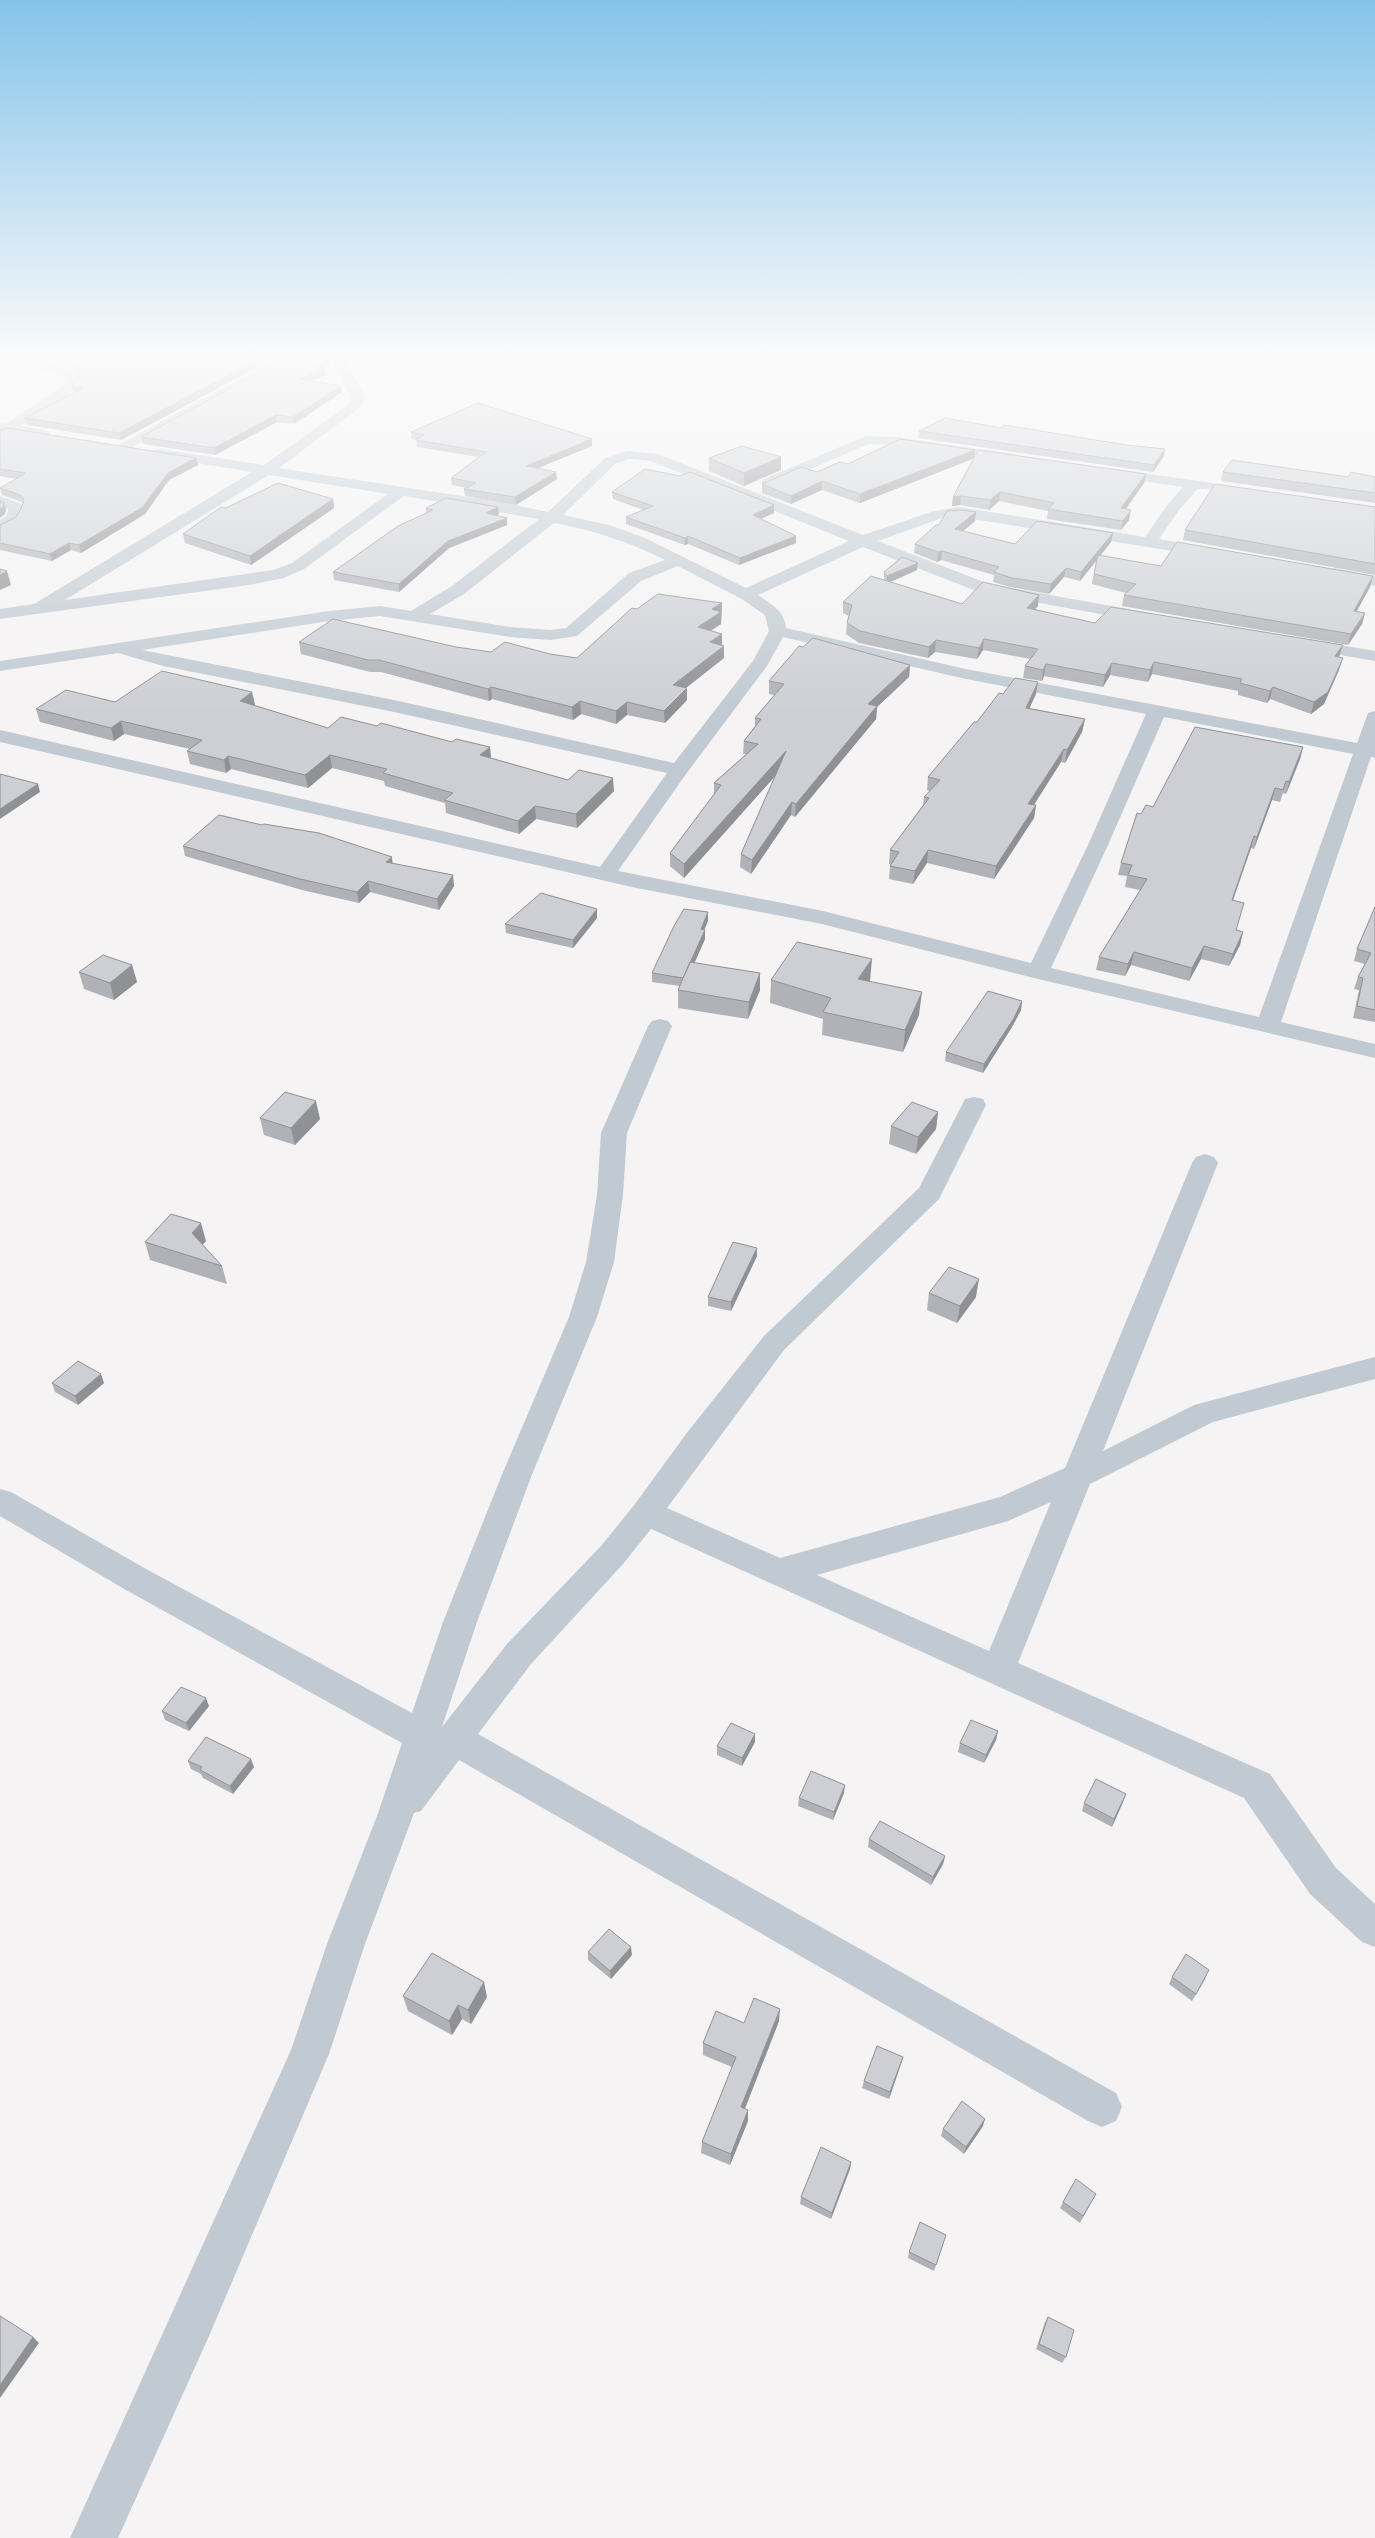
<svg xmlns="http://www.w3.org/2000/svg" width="1375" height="2538" viewBox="0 0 1375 2538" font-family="'Exo 2',sans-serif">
<rect width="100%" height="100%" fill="#f5f3f3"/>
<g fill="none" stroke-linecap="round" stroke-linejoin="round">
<path fill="#c1cad2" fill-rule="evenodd" d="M0 358C22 358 67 359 81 378L72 392 21 426 48 431 50 434 48 437 43 438 0 431V423L6 424 62 386 67 379 50 371 0 364Z
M278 358H295L127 450 122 451 115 447Z
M331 358H344L365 397 361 407 279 468 501 502 548 512 605 458 628 451 658 454 863 535 934 511 960 507 1145 537 1168 504 1183 487 1108 476 1103 475 1101 472 1103 469 1108 468 1213 483 1216 486 1213 489H1198L1179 510 1159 539 1216 549 1218 552 1210 557 960 517 942 518 878 541 989 584 1150 613 1153 617 1150 621 1144 622 979 592 863 547 758 595C771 604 785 611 786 628L966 669 1357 743 1368 713 1375 711V758L1371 757 1281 1022 1375 1044V1058L1038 979 822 924 632 887 0 742V730L600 867 667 773 394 712 163 666 118 653 0 671V661L329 611 380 606 411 611 452 586 539 519 404 496 304 569 284 578 249 585 0 619V609L34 604 252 472 159 457 154 456 152 453 154 450 159 449 264 465 348 405 351 397ZM629 459 651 461 849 541 746 588 643 537 609 525 563 515 615 464ZM269 475 388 494 292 563 273 570 65 600ZM554 523C595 531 627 541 665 560L629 573 566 628 550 630 510 627 430 614 464 594ZM678 566 740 598 765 615 769 631 753 661 674 763 394 700 142 650 329 621 380 616 510 637 550 640 577 636 641 581ZM783 637 966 679 1146 714 1088 845 1031 963 823 911 618 871 686 774 767 666ZM1164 717 1353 754 1259 1017 1051 968 1108 845Z
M866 436 896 437 1014 454 1021 458 1014 462 896 445 868 444 774 485H764L761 482 764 479Z
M0 496 21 504 24 507C23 520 12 528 0 531V520L7 515 8 509 0 506Z
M1334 568 1375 576V586L1328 577 1326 573Z
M1305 639 1375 651V661L1299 648 1296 644 1299 640Z
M660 1019 668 1021 672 1026 627 1133 623 1195 614 1262 597 1317 531 1477 477 1622 442 1727 507 1644 601 1546 635 1504 686 1434 764 1336 919 1188 962 1105 965 1099 974 1097 983 1099 986 1105 939 1199 784 1350 667 1508 780 1558 1000 1497 1065 1468 1192 1163 1196 1157 1205 1154 1214 1157 1218 1163 1103 1451 1194 1405 1375 1357V1379L1213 1422 1090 1484 1018 1663 1270 1774 1336 1868 1375 1904V1947L1362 1942 1310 1894 1244 1798 651 1529 623 1564 531 1664 478 1734 1116 2093 1122 2107 1116 2121 1102 2127 1088 2121 459 1760 421 1811 414 1813 365 1944 329 2054 209 2336 118 2538H70L291 2050 327 1944 377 1816 402 1743 126 1590 0 1516V1489L11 1492 148 1570 412 1713 443 1622 501 1477 569 1317 586 1262 597 1195 601 1133 648 1026 652 1021ZM1051 1502 989 1651 817 1575 1008 1521Z"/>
</g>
<path fill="#b0b2b7" d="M38 358H274L121 440 27 425 25 418 73 393 72 386 79 374 75 370 56 362Z
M285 358H330L331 364 323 368 325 375 312 381 342 392 294 424 277 422 215 455 143 444 141 437Z
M1002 428 1126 445 1165 449 1164 456 1153 472 918 438 919 431Z
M0 429 196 458 198 465 169 480 145 514 81 553 71 550 52 561 0 550V525L16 517 21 509 23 504 22 502 2 495 0 488 17 479 0 476Z
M411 432 592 439V446L537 468 557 479 516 505 465 496 464 489 466 488 452 485 451 478 479 457 417 447 416 440 412 439Z
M975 450 974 456 1146 474 1144 483 1126 509 1129 520 1121 530 1047 519 1048 511 999 501 989 510 960 505 952 506 953 497 973 459 860 503 822 490 791 504 762 493V484L848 464Z
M781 457V470L744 486 709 471V458Z
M1223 472 1348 477H1375V503L1221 481Z
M612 492 774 513 760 519 796 543 739 565 688 544 685 545 626 524V517L643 510 613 499Z
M333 499 334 508 251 565 185 543 183 534 226 508Z
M1375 507V575L1183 540 1185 530Z
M426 508 499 514 496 515 507 525 449 548 399 592 334 580 333 572 426 513Z
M975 521 963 531 1015 544 1113 533 1111 542 1100 556 1161 566 1373 576 1370 587 1356 611 1365 613 1362 624 1348 645 1122 606 1124 595 1126 593 1092 584 1096 561 1080 581 1064 577 1049 594 1010 587 993 582 994 575 941 560 937 562 914 553 915 544 939 525Z
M917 570 890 582 962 604 1038 606 1035 609 1095 623 1339 657V670L1324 704 1311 714 1270 699 1267 703 1238 695V691L1152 674 1148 682 1110 675 1103 687 1044 676 1042 681 1023 678 1025 666 1030 659 983 650 977 659 935 652 928 658 859 643 846 634 847 623 849 616 843 613V602L884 580V572Z
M722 603 721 624 710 631 722 645 724 646V658L686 688 687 700 665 723 627 715 616 724 581 714 573 720 492 699 489 701 381 672H370L301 654 299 642 456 647 491 652 550 654 577 658 637 609Z
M910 665 909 677 877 707 876 719 795 817 791 815 751 874 740 867 741 854 776 775 684 878 670 866V853L714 795V783L746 754H743L744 741 755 726V718L774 695 769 694V681Z
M252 692 255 705 253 706 328 728 377 726 452 742 490 747 491 758 568 780 614 791 577 828 536 819 519 834 446 813 445 803 385 786 384 781 332 768 308 788 231 769 226 773 190 764 187 751 190 749 124 734 114 741 40 722 36 709 115 702Z
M1003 694H1036L1029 708 1085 719 1082 732 1065 763 1061 762 1034 805H1036L1034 818 994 879 927 863 913 884 889 879 890 866 891 864H889L890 850 923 805 924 797 930 791 927 790 928 777Z
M1303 747 1300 759 1286 794 1283 793 1280 802 1272 800 1254 849 1251 848 1233 901 1236 930 1243 932 1240 945 1229 966 1201 959 1189 981 1131 965 1125 976 1096 970 1099 957 1140 890 1125 887 1127 876 1118 875 1121 863 1141 814 1153 807Z
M183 846 392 863 454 886 439 910 370 892 359 903 302 890 185 856Z
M1375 907V1022L1353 1018 1359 990 1354 989 1358 977 1365 964 1354 961 1357 949Z
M597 918 573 948 506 933 505 924Z
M708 921 704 930H705V939L694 963 760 973V990L748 1019 678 1008V990L680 986 652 982V973Z
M132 965 137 982 114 1000 84 989 79 972Z
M771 980 870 982 919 1015 903 1052 822 1035 823 1019 770 1003Z
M1022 1001 1021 1010 1012 1027 983 1073 945 1061 946 1052Z
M938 1112 936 1129 916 1154 889 1144 891 1126Z
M260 1118 320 1119 295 1145 264 1135Z
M206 1241 202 1245 222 1266 227 1284 150 1260 145 1242Z
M757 1248V1256L731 1311 708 1306V1297Z
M929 1293 976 1297 957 1323 927 1310Z
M52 1383H104L78 1405 55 1392Z
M209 1706 189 1731 165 1720 162 1711Z
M998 1731 996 1740 984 1763 958 1752 960 1743Z
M755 1734V1742L742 1766 717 1755V1746Z
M188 1761 254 1767 233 1794 203 1778 201 1774 191 1769Z
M844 1793 833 1820 798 1806 799 1798Z
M1126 1794 1123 1802 1112 1827 1082 1811 1084 1803Z
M869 1839 945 1856 943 1864 931 1885 868 1847Z
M588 1952 632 1955 611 1979 588 1960Z
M1172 1977 1206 1978 1192 2001 1169 1984Z
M403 1996 487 1997 471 2024 462 2019 452 2035 408 2011Z
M779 2021 745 2109 748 2110V2121L730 2165 701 2153 702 2142 732 2067 703 2055V2043L744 2023Z
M903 2057 901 2064 889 2099 862 2088 864 2081Z
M983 2126 964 2154 941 2136 943 2129Z
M851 2162 850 2169 831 2219 800 2204 801 2197Z
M1096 2194 1080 2223 1060 2208 1063 2202Z
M946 2235 934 2271 908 2258 909 2252Z
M1048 2317 1066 2357 1062 2363 1036 2349 1045 2322Z"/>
<path fill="#909195" d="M261 358H274L121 440 119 433Z
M329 358H330L331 364 319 371 324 368 325 375 301 386 300 379 314 366Z
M341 386 342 392 294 424 293 417Z
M276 415 277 422 215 455 214 448Z
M592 439V446L526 473V466Z
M1165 449 1164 456 1153 472 1154 465Z
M975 450 974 458 860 503V494Z
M781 457V470L744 486V473Z
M196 458 198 465 169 480 145 514 81 553 79 545 168 473Z
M556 472 557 479 516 505 515 497Z
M1146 474 1144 483 1119 518 1121 508Z
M822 481V490L791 504V496Z
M1000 492 999 501 989 510 990 500Z
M961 496 960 505 952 506 953 497Z
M333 499 334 508 251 565 250 556Z
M4 503 6 510 5 514 0 518V509Z
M774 505V513L752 523 753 515Z
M498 507 499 514 487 521 486 513Z
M1131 510 1129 520 1121 530 1123 521Z
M976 512 975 521 954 539 955 529Z
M507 518V525L449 548 399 592V584L448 541Z
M1113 533 1111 542 1080 581 1081 572Z
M688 536V544L685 545V538Z
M796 536V543L739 565 740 558Z
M69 543 71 550 52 561 50 554Z
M942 551 941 560 937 562 938 552Z
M918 563 917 570 886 584 887 576Z
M1066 568 1064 577 1049 594 1051 584Z
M7 571 11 585 0 590V575Z
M1373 576 1370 587 1351 622 1354 611Z
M1039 595 1038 606 1026 619 1027 608Z
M722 603 721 624 698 639V627L712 609Z
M1365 613 1362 624 1348 645 1351 634Z
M722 634V646L710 642Z
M984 639 983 650 977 659 979 648Z
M936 640 935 652 928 658 929 647Z
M1343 645 1339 657 1335 656Z
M724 646V658L673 698V685Z
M1343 658 1339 670 1324 704 1311 714 1314 702Z
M1154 662 1152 674 1148 682 1150 670Z
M1112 663 1110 675 1103 687 1105 675Z
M1046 664 1044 676 1042 681 1043 670Z
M910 665 909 677 877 707 876 719 795 817 796 804 868 704Z
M1038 682 1036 694 1024 720 1026 708Z
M491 687 492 699 489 701 488 689Z
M1273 687 1270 699 1267 703 1270 691Z
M687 688V700L665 723 664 711Z
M252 692 255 705 242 714 240 701Z
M580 701 581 714 573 720 572 707Z
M627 702V715L616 724V711Z
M1085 719 1082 732 1065 763 1067 750Z
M121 721 124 734 114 741 111 728Z
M490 747 491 759 480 755Z
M1303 747 1300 759 1286 794 1289 782Z
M1064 749 1061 762 1026 817 1028 804Z
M786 751V764L684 878V864Z
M330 755 332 768 308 788 305 775Z
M228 756 231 769 226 773 224 760Z
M613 778 614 791 577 828 576 814Z
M38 784 40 792 0 819V809Z
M1275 788 1272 800 1254 849 1257 837Z
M792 802 791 815 751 874 752 860Z
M1036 805 1034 818 994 879 996 866Z
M535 806 536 819 519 834 518 821Z
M1254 836 1251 848 1228 913 1232 900Z
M928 850 927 863 913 884 915 871Z
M392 857 393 868 386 862Z
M453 875 454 886 439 910 437 899Z
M368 881 370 892 359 903 357 892Z
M597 909V918L573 948V940Z
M708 912V921L701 938V929Z
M705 930V939L684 987V978Z
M1243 932 1240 945 1229 966 1233 954Z
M1204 946 1201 959 1189 981 1192 968Z
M1134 952 1131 965 1125 976 1128 964Z
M872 959 870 981 856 1002 858 979Z
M132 965 137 982 114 1000 110 983Z
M760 973V990L748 1019 749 1002Z
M922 992 919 1015 903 1052 905 1030Z
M1022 1001 1021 1010 1012 1027 983 1073 984 1064Z
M316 1101 320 1119 295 1145 291 1128Z
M938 1112 936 1129 916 1154 918 1137Z
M201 1223 206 1241 197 1251 192 1233Z
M757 1248V1256L731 1311V1302Z
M979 1279 976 1297 957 1323 960 1306Z
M101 1374 104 1383 78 1405 75 1396Z
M206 1698 209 1706 189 1731 186 1723Z
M998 1731 996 1740 984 1763 986 1755Z
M755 1734V1742L742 1766V1758Z
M251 1759 254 1767 233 1794 230 1786Z
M845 1785 844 1793 833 1820 834 1812Z
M1126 1794 1123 1802 1112 1827 1114 1819Z
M945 1856 943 1864 931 1885 933 1877Z
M631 1947 632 1955 611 1979 610 1971Z
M484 1982 487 1997 471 2024 468 2010Z
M458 2005 462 2019 452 2035 449 2021Z
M780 2009 779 2021 741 2118V2107Z
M903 2057 901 2064 889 2099 890 2092Z
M748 2110V2121L730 2165 731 2154Z
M985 2119 983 2126 964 2154 966 2147Z
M851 2162 850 2169 831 2219 832 2213Z
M33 2337 39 2343 0 2398V2385Z"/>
<path fill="#cdcfd5" stroke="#909195" d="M61 358H261L119 433 25 418 83 388 72 386 81 371 74 363Z
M285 358H329L314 366 324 368 300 379 341 386 293 417 276 415 214 448 141 437Z
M478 403 592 439 526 466 556 472 515 497 464 489 476 483 451 478 486 452 416 440 424 435 411 432Z
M945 418 1002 428 1004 425 1126 445 1165 449 1154 465 919 431Z
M7 428 196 458 168 473 143 507 79 545 69 543 50 554 0 543V525L16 517 21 509 24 500 20 495 0 488 26 473 0 469V429L3 430Z
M900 439 975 450 860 494 822 481 791 496 762 484 801 467 817 472 840 462 848 464Z
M742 446 781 457 744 473 709 458Z
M978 450 1146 474 1121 508 1131 510 1123 521 1048 509 1054 503 1000 492 990 500 961 496 953 497Z
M1232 460 1348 477 1351 472 1375 477V493L1223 472Z
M645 469 680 476 690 472 774 505 753 515 796 536 740 558 688 536 685 538 626 517 653 506 612 492Z
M278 483 333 499 250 556 183 534 221 507 226 508Z
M1215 484 1375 507V564L1185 530Z
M446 498 498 507 486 513 507 518 448 541 399 584 333 572 398 526 433 510 426 508Z
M0 501 4 503 3 507 0 509Z
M961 510 976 512 955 529 1015 544 1037 521 1113 533 1081 572 1066 568 1051 584 1012 578 994 572 999 567 942 551 938 552 915 544 936 525H939L947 511Z
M1177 542 1373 576 1354 611 1365 613 1351 634 1124 595 1136 584 1094 574 1098 555 1161 566Z
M902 557 918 563 887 576 884 572Z
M0 569 7 571 0 575Z
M871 576 962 604 983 582 1039 595 1027 608 1095 623 1111 607 1343 645 1335 656 1343 658 1328 692 1314 702 1273 687 1270 691 1240 683 1242 679 1154 662 1150 670 1112 663 1105 675 1046 664 1043 670 1025 666 1038 649 984 639 979 648 936 640 929 647 860 631 847 623 852 605 843 602Z
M658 594 722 603 712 609 721 612 698 627 722 634 710 642 724 646 673 685 687 688 664 711 627 702 616 711 580 701 572 707 491 687 488 689 379 660H368L299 642 333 619 456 647 491 652 505 642 550 654 577 658 632 608 637 609Z
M813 638 910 665 868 704 877 706 796 804 792 802 752 860 741 854 786 751 684 864 670 853 721 785 714 783 758 744 744 741 761 719 755 718 784 684 769 681 799 646 803 647Z
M162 671 252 692 240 701 328 728 341 717 377 726 381 723 452 742 456 739 490 747 480 755 568 780 579 770 613 778 576 814 535 806 518 821 444 800 453 793 383 773 387 769 330 755 305 775 228 756 224 760 187 751 202 740 121 721 111 728 36 709 66 690 115 702Z
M1015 678 1038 682 1026 708 1085 719 1067 750 1064 749 1028 804 1036 805 996 866 928 850 915 871 890 866 899 852 890 850 929 798 924 797 940 780 928 777 974 722H977L999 693 1003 694Z
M1195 727 1303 747 1289 782 1286 781 1283 790 1275 788 1257 837 1254 836 1232 900 1244 903 1236 930 1243 932 1233 954 1204 946 1192 968 1134 952 1128 964 1099 957 1147 879 1128 875 1132 865 1121 863 1137 813 1141 814 1146 805 1153 807Z
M0 774 38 784 0 809Z
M219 815 262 825 264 824 319 833 392 857 386 862 453 875 437 899 368 881 357 892 300 879 183 846Z
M541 893 597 909 573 940 505 924Z
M1375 907V1010L1357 1006 1363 978 1358 977 1371 953 1357 949Z
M684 909 708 912 701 929 705 930 683 978 652 973 674 926Z
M797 942 872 959 858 979 922 992 905 1030 823 1012 831 998 771 980Z
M103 955 132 965 110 983 79 972Z
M690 962 760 973 749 1002 678 990Z
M988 991 1022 1001 1014 1018 984 1064 946 1052Z
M285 1092 316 1101 291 1128 260 1118Z
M912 1102 938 1112 918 1137 891 1126Z
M171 1214 201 1223 192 1233 222 1266 145 1242Z
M733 1242 757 1248 731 1302 708 1297Z
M949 1267 979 1279 960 1306 929 1293Z
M78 1361 101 1374 75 1396 52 1383Z
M181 1687 206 1698 186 1723 162 1711Z
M971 1720 998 1731 986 1755 960 1743Z
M731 1723 755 1734 742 1758 717 1746Z
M206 1737 251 1759 230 1786 200 1770 202 1767 188 1761Z
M811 1771 845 1785 834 1812 799 1798Z
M1096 1779 1126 1794 1114 1819 1084 1803Z
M880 1821 945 1856 933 1877 869 1839Z
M609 1929 631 1947 610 1971 588 1952Z
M432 1953 484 1982 468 2010 458 2005 449 2021 403 1996Z
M1186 1954 1209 1970 1196 1994 1172 1977Z
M754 1998 780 2009 741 2107 748 2110 731 2154 702 2142 736 2057 703 2043 716 2011 744 2023Z
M877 2046 903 2057 890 2092 864 2081Z
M962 2101 985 2119 966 2147 943 2129Z
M821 2147 851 2162 832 2213 801 2197Z
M1076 2179 1096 2194 1083 2216 1063 2202Z
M920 2222 946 2235 936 2265 909 2252Z
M0 2316 33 2337 0 2385Z
M1048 2317 1074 2330 1066 2357 1039 2344Z"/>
<linearGradient id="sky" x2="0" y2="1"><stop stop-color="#85c3ea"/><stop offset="0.5" stop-color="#fafafa"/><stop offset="1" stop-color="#fafafa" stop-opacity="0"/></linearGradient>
<rect width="1375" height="713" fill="url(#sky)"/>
</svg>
